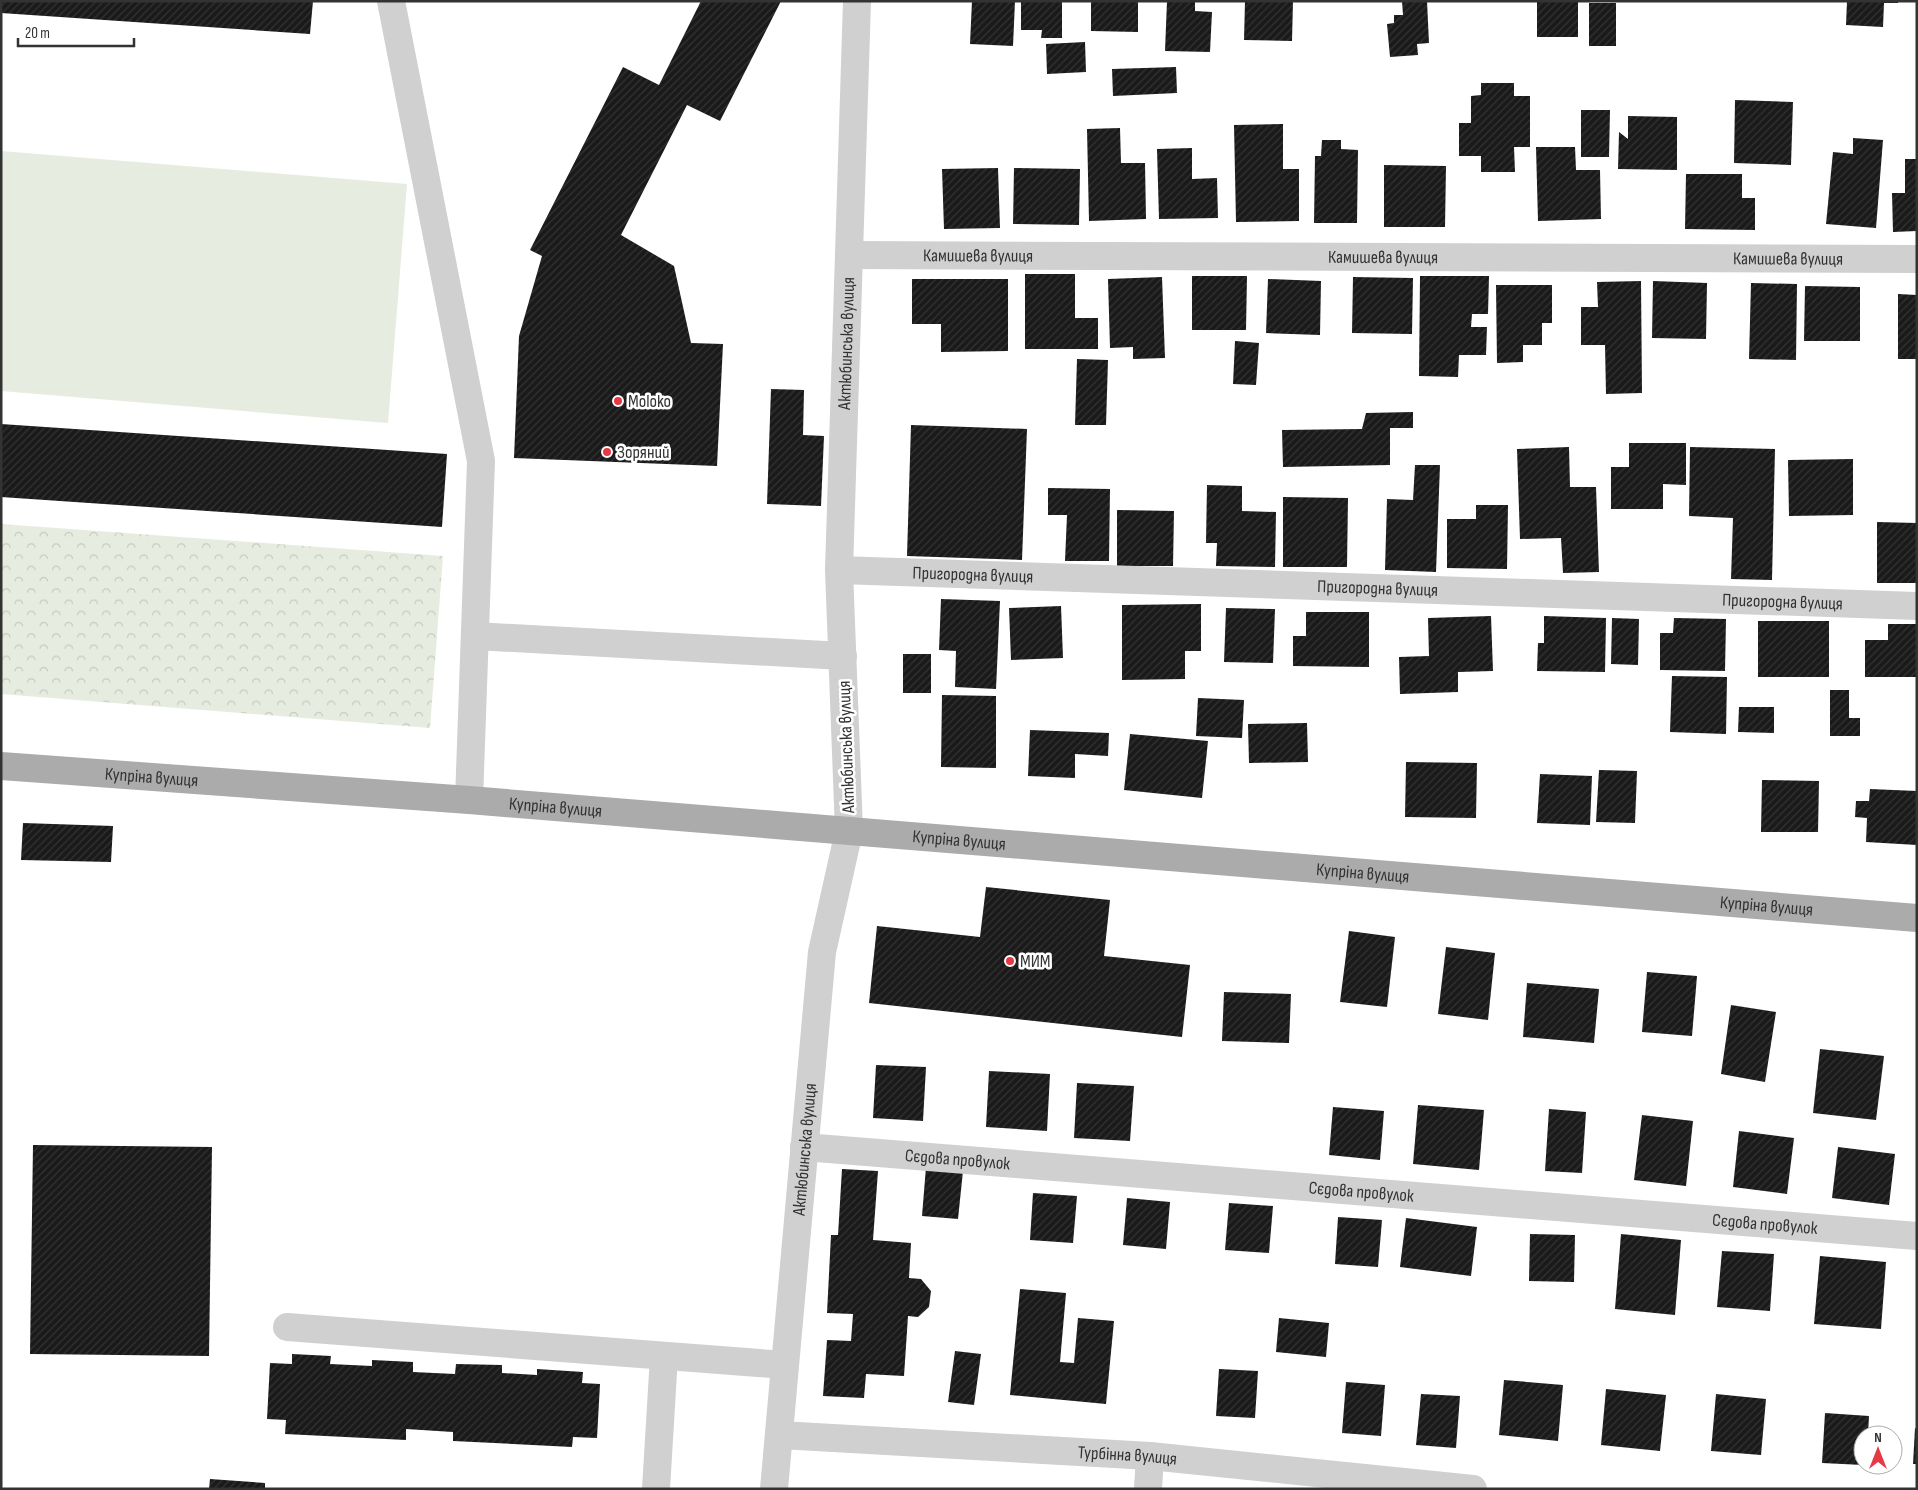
<svg xmlns="http://www.w3.org/2000/svg" width="1918" height="1490" viewBox="0 0 1918 1490" font-family="'Sofia Sans Condensed',sans-serif">
<defs>
<pattern id="forest-crowns" width="20" height="18" patternUnits="userSpaceOnUse" patternTransform="scale(1.25)"><rect width="20" height="18" fill="#e6ecdf"/><path d="M2 6a3 3 0 1 1 6 0M12 15a3 3 0 1 1 6 0" fill="none" stroke="#c6cbc0"/></pattern>
<pattern id="building-hatch" width="6" height="6" patternUnits="userSpaceOnUse" patternTransform="scale(1.25)"><rect width="6" height="6" fill="#1a1a1a"/><path d="M-1 1l2-2M0 6l6-6M5 7l2-2" fill="none" stroke="#333"/></pattern>
</defs>
<rect width="100%" height="100%" fill="#fff"/>
<path fill="url(#forest-crowns)" d="M1 524 443 556 430 728 1 694Z"/>
<path fill="#e6ecdf" d="M1 151 407 184 388 423 1 391Z"/>
<path fill="url(#building-hatch)" d="M1 1H313L310 34 1 13Z
M701 1H781L720 121 687 105 621 235 674 266 691 343 723 344 717 466 514 458 519 336 542 256 530 250 623 67 659 85Z
M972 1H1015L1013 46 970 44Z
M1021 1H1062V38H1041L1042 30H1021Z
M1091 1H1138V32L1091 31Z
M1167 1H1195V11L1212 12 1210 52 1165 51Z
M1245 1H1293L1292 41 1244 40Z
M1402 1H1427L1429 43 1417 44 1418 55 1390 57 1387 24 1394 23V15H1403Z
M1537 1H1578V37H1537Z
M1847 1H1898V3H1884L1883 27 1846 25Z
M1589 3H1616V46H1589Z
M1085 42 1086 72 1047 74 1046 44Z
M1176 67 1177 93 1113 96 1112 69Z
M1481 83H1514V96H1530V147H1514L1515 172H1481V156H1459V123H1471V96L1481 95Z
M1735 100 1793 102 1791 165 1734 163Z
M1581 110H1610L1609 157H1581Z
M1628 116 1677 117V170L1618 169 1619 132 1628 139Z
M1283 124V169H1299V221L1236 222 1234 125Z
M1120 128 1121 163H1145L1146 219 1089 221 1087 129Z
M1853 138 1883 140 1876 228 1826 224 1833 152 1853 154Z
M1322 140H1341V149L1358 150 1357 223H1314L1315 156H1321Z
M1536 147H1575L1576 170H1600L1601 219 1538 221Z
M1192 148V179L1217 178 1218 218 1159 219 1157 149Z
M1905 159H1917V231L1893 232 1892 193H1905Z
M1384 165 1446 166 1445 227H1384Z
M998 168 1000 228 944 229 942 169Z
M1014 168 1080 169 1079 225 1013 224Z
M1686 174H1742V198H1755V230L1685 229Z
M1025 274H1075V318H1098V349H1025Z
M1192 276H1247L1246 330H1192Z
M1420 276H1489L1488 314H1472L1471 327H1487L1486 355H1459L1458 377 1419 376Z
M1162 277 1165 358 1133 359V347L1110 348 1108 279Z
M1353 277 1413 278 1412 334 1352 333Z
M912 279H1008V351L941 352V324H912Z
M1268 279 1321 281 1320 335 1266 333Z
M1641 281 1642 393 1606 394 1605 345H1581V307H1598L1597 282Z
M1653 281 1707 283 1706 339 1652 338Z
M1751 283 1797 284 1796 360 1749 359Z
M1496 285H1552V323H1542V345H1523V362L1497 363Z
M1805 286 1860 287V341H1804Z
M1898 294 1917 295V359H1898Z
M1235 341 1259 343 1256 385 1233 384Z
M1077 359 1108 360 1106 425H1075Z
M771 389 804 390 803 435 824 436 821 506 767 504Z
M1413 412V428H1390V465L1283 467 1282 430 1362 429 1366 413Z
M1 424 447 454 442 527 1 497Z
M911 425 1027 429 1022 560 907 556Z
M1629 443H1686V485L1663 484V509H1611V467H1629Z
M1569 447 1570 487H1596L1599 572 1563 573 1561 538 1520 539 1517 449Z
M1690 447 1775 449 1772 580 1731 579 1733 518 1689 516Z
M1853 459V515L1789 516 1788 460Z
M1415 465H1440L1436 572 1385 570 1387 499 1413 500Z
M1207 485 1242 486V511L1276 512 1275 567 1216 566 1217 543H1206Z
M1048 488 1110 489 1109 561H1065L1067 515H1048Z
M1283 497 1348 498 1347 567H1283Z
M1476 505H1508L1507 569 1447 568V519H1476Z
M1117 510 1174 511 1173 566H1117Z
M1877 522 1917 523V583H1877Z
M941 599 1000 601 996 689 955 687 956 651 939 650Z
M1201 604V651H1185V679L1122 680V605Z
M1061 606 1063 658 1011 660 1009 608Z
M1226 608 1275 609 1273 663 1224 662Z
M1306 612H1369V667L1293 666V636H1306Z
M1491 616 1493 671 1458 672V692L1400 694 1399 657 1429 656 1428 618Z
M1544 616 1606 618 1605 672 1537 671 1538 643H1544Z
M1612 618 1639 619 1638 665 1611 664Z
M1674 618 1726 619 1725 671 1660 670V633H1673Z
M1758 621H1829V677H1758Z
M1888 624H1917V677H1865V640H1888Z
M903 654H931V693H903Z
M1672 676 1727 677 1726 734 1670 732Z
M1830 690H1849V718H1860V736H1830Z
M942 695 996 696V768L941 767Z
M1198 698 1244 700 1242 738 1196 736Z
M1739 707H1774V733L1738 732Z
M1307 723 1308 762 1249 763 1248 724Z
M1030 730 1109 733 1108 756 1075 754V778L1028 776Z
M1130 734 1208 741 1202 798 1124 790Z
M1406 762 1477 763 1476 818 1405 817Z
M1599 770 1637 771 1635 823 1596 822Z
M1540 774 1592 776 1590 825 1537 823Z
M1762 780 1819 781 1818 832H1761Z
M1870 789 1917 791V845L1866 842 1867 818 1855 817 1856 801H1869Z
M23 823 113 826 111 862 21 860Z
M986 887 1110 900 1104 956 1190 965 1182 1037 869 1003 877 926 980 937Z
M1349 931 1395 937 1387 1007 1340 1002Z
M1446 947 1495 953 1488 1020 1438 1014Z
M1647 972 1697 976 1692 1036 1642 1032Z
M1527 983 1599 989 1594 1043 1523 1037Z
M1224 992 1291 994 1289 1043 1222 1041Z
M1731 1005 1776 1012 1765 1082 1721 1074Z
M1820 1049 1884 1056 1876 1120 1813 1113Z
M876 1065 926 1067 923 1121 873 1118Z
M989 1071 1050 1074 1047 1131 986 1127Z
M1077 1083 1134 1086 1130 1141 1074 1138Z
M1418 1105 1484 1110 1479 1170 1413 1164Z
M1333 1107 1384 1111 1380 1160 1329 1155Z
M1549 1109 1586 1112 1582 1173 1545 1171Z
M1642 1115 1693 1121 1686 1186 1634 1180Z
M1739 1131 1794 1138 1787 1194 1733 1187Z
M33 1145 212 1147 209 1356 30 1354Z
M1838 1147 1895 1154 1889 1205 1832 1198Z
M926 1167 963 1171 958 1219 922 1216Z
M842 1169 878 1171 873 1240 911 1243 909 1278 921 1279 931 1291 929 1307 918 1317 908 1316 904 1376 866 1374 864 1398 823 1396 827 1340 851 1341 853 1314 827 1313 831 1235H838Z
M1033 1193 1077 1196 1073 1243 1030 1240Z
M1127 1198 1170 1202 1166 1249 1123 1245Z
M1229 1203 1273 1206 1269 1253 1225 1250Z
M1338 1217 1382 1220 1378 1267 1335 1264Z
M1406 1218 1477 1227 1471 1276 1400 1267Z
M1530 1234 1575 1235 1574 1282 1529 1281Z
M1621 1234 1681 1240 1675 1315 1615 1309Z
M1722 1251 1774 1254 1770 1311 1717 1307Z
M1820 1256 1886 1262 1881 1329 1814 1324Z
M1020 1289 1066 1293 1060 1362 1074 1363 1078 1318 1114 1321 1106 1404 1010 1395Z
M1279 1318 1329 1323 1326 1357 1276 1352Z
M955 1351 981 1354 974 1405 948 1402Z
M292 1354 331 1356 330 1364 372 1366V1360L413 1362V1372L455 1374 456 1364 502 1365V1373L537 1375V1369L583 1372 582 1383 600 1384 597 1438 573 1437 572 1447 453 1441V1432L406 1429V1440L285 1434 286 1420 267 1419 270 1363 292 1364Z
M1219 1369 1258 1371 1255 1418 1216 1416Z
M1504 1380 1563 1385 1558 1441 1499 1435Z
M1346 1382 1385 1385 1381 1436 1342 1433Z
M1606 1389 1666 1395 1660 1451 1601 1445Z
M1421 1394 1460 1396 1456 1448 1416 1445Z
M1716 1394 1766 1399 1761 1455 1711 1451Z
M1825 1413 1869 1416 1868 1435H1863V1465L1822 1463Z
M1915 1428 1917 1429V1464H1913Z
M210 1479 265 1483V1489H209Z"/>
<g fill="none" stroke-linecap="round" stroke-linejoin="round">
<g stroke="#d0d0d0" stroke-width="28">
<path d="M391 1 481 461 469 800"/>
<path id="s1" d="M849 255 1917 259"/>
<path id="s2" d="M839 570 1917 606"/>
<path d="M475 636 843 656"/>
<path id="s3" d="M804 1147 1917 1236"/>
<path d="M287 1327 785 1365"/>
<path id="s4" d="M780 1435 1150 1456 1473 1489"/>
<path d="M656 1489 664 1356"/>
<path id="s5" d="M774 1489 822 952 849 831 839 570 857 1"/>
<path d="M1148 1489 1150 1456"/>
</g>
<path stroke="#ababab" stroke-width="28" id="s6" d="M1 766 469 800 1917 918"/>
</g>
<g fill="#e63946" stroke="#fff" stroke-width="2">
<circle cx="618" cy="401" r="5"/>
<circle cx="607" cy="452" r="5"/>
<circle cx="1010" cy="961" r="5"/>
</g>
<g text-anchor="middle" stroke-width="5" stroke-linejoin="round" paint-order="stroke">
<g font-size="18" fill="#333" stroke="#fff">
<text dy="6" stroke="none"><textPath href="#s1" startOffset="129">Камишева вулиця</textPath></text>
<text dy="6" stroke="none"><textPath href="#s1" startOffset="534">Камишева вулиця</textPath></text>
<text dy="6" stroke="none"><textPath href="#s1" startOffset="939">Камишева вулиця</textPath></text>
<text dy="6" stroke="none"><textPath href="#s5" startOffset="1151">Актюбинська вулиця</textPath></text>
<text dy="6" stroke="none"><textPath href="#s2" startOffset="134">Пригородна вулиця</textPath></text>
<text dy="6" stroke="none"><textPath href="#s2" startOffset="539">Пригородна вулиця</textPath></text>
<text dy="6" stroke="none"><textPath href="#s2" startOffset="944">Пригородна вулиця</textPath></text>
<text transform="translate(846 747) rotate(-92)" y="6">Актюбинська вулиця</text>
<text dy="6" stroke="none"><textPath href="#s6" startOffset="151">Купріна вулиця</textPath></text>
<text dy="6" stroke="none"><textPath href="#s6" startOffset="556">Купріна вулиця</textPath></text>
<text dy="6" stroke="none"><textPath href="#s6" startOffset="961">Купріна вулиця</textPath></text>
<text dy="6" stroke="none"><textPath href="#s6" startOffset="1366">Купріна вулиця</textPath></text>
<text dy="6" stroke="none"><textPath href="#s6" startOffset="1771">Купріна вулиця</textPath></text>
<text dy="6" stroke="none"><textPath href="#s5" startOffset="341">Актюбинська вулиця</textPath></text>
<text dy="6" stroke="none"><textPath href="#s3" startOffset="154">Сєдова провулок</textPath></text>
<text dy="6" stroke="none"><textPath href="#s3" startOffset="559">Сєдова провулок</textPath></text>
<text dy="6" stroke="none"><textPath href="#s3" startOffset="964">Сєдова провулок</textPath></text>
<text dy="6" stroke="none"><textPath href="#s4" startOffset="348">Турбінна вулиця</textPath></text>
</g>
<g font-size="18" fill="#333" stroke="#fff" text-anchor="start">
<text x="628" y="407">Moloko</text>
<text x="617" y="458">Зоряний</text>
<text x="1020" y="967">МИМ</text>
</g>
</g>
<rect width="1918" height="1490" fill="none" stroke="#333333" stroke-width="5"/>
<g transform="translate(1878 1450)"><circle r="24" fill="#ffffff" stroke="#adadad"/>
<path d="M0-4L9 19L0 12L-9 19Z" fill="#e63946"/>
<text y="-8" font-size="14" font-weight="bold" text-anchor="middle" fill="#333333">N</text>
</g>
<path d="M18 38v8h116v-8" fill="none" stroke="#333333" stroke-width="2.5"/>
<text x="25" y="38" font-size="15" fill="#333333" stroke="#ffffff" stroke-width="4" paint-order="stroke">20 m</text>
</svg>
